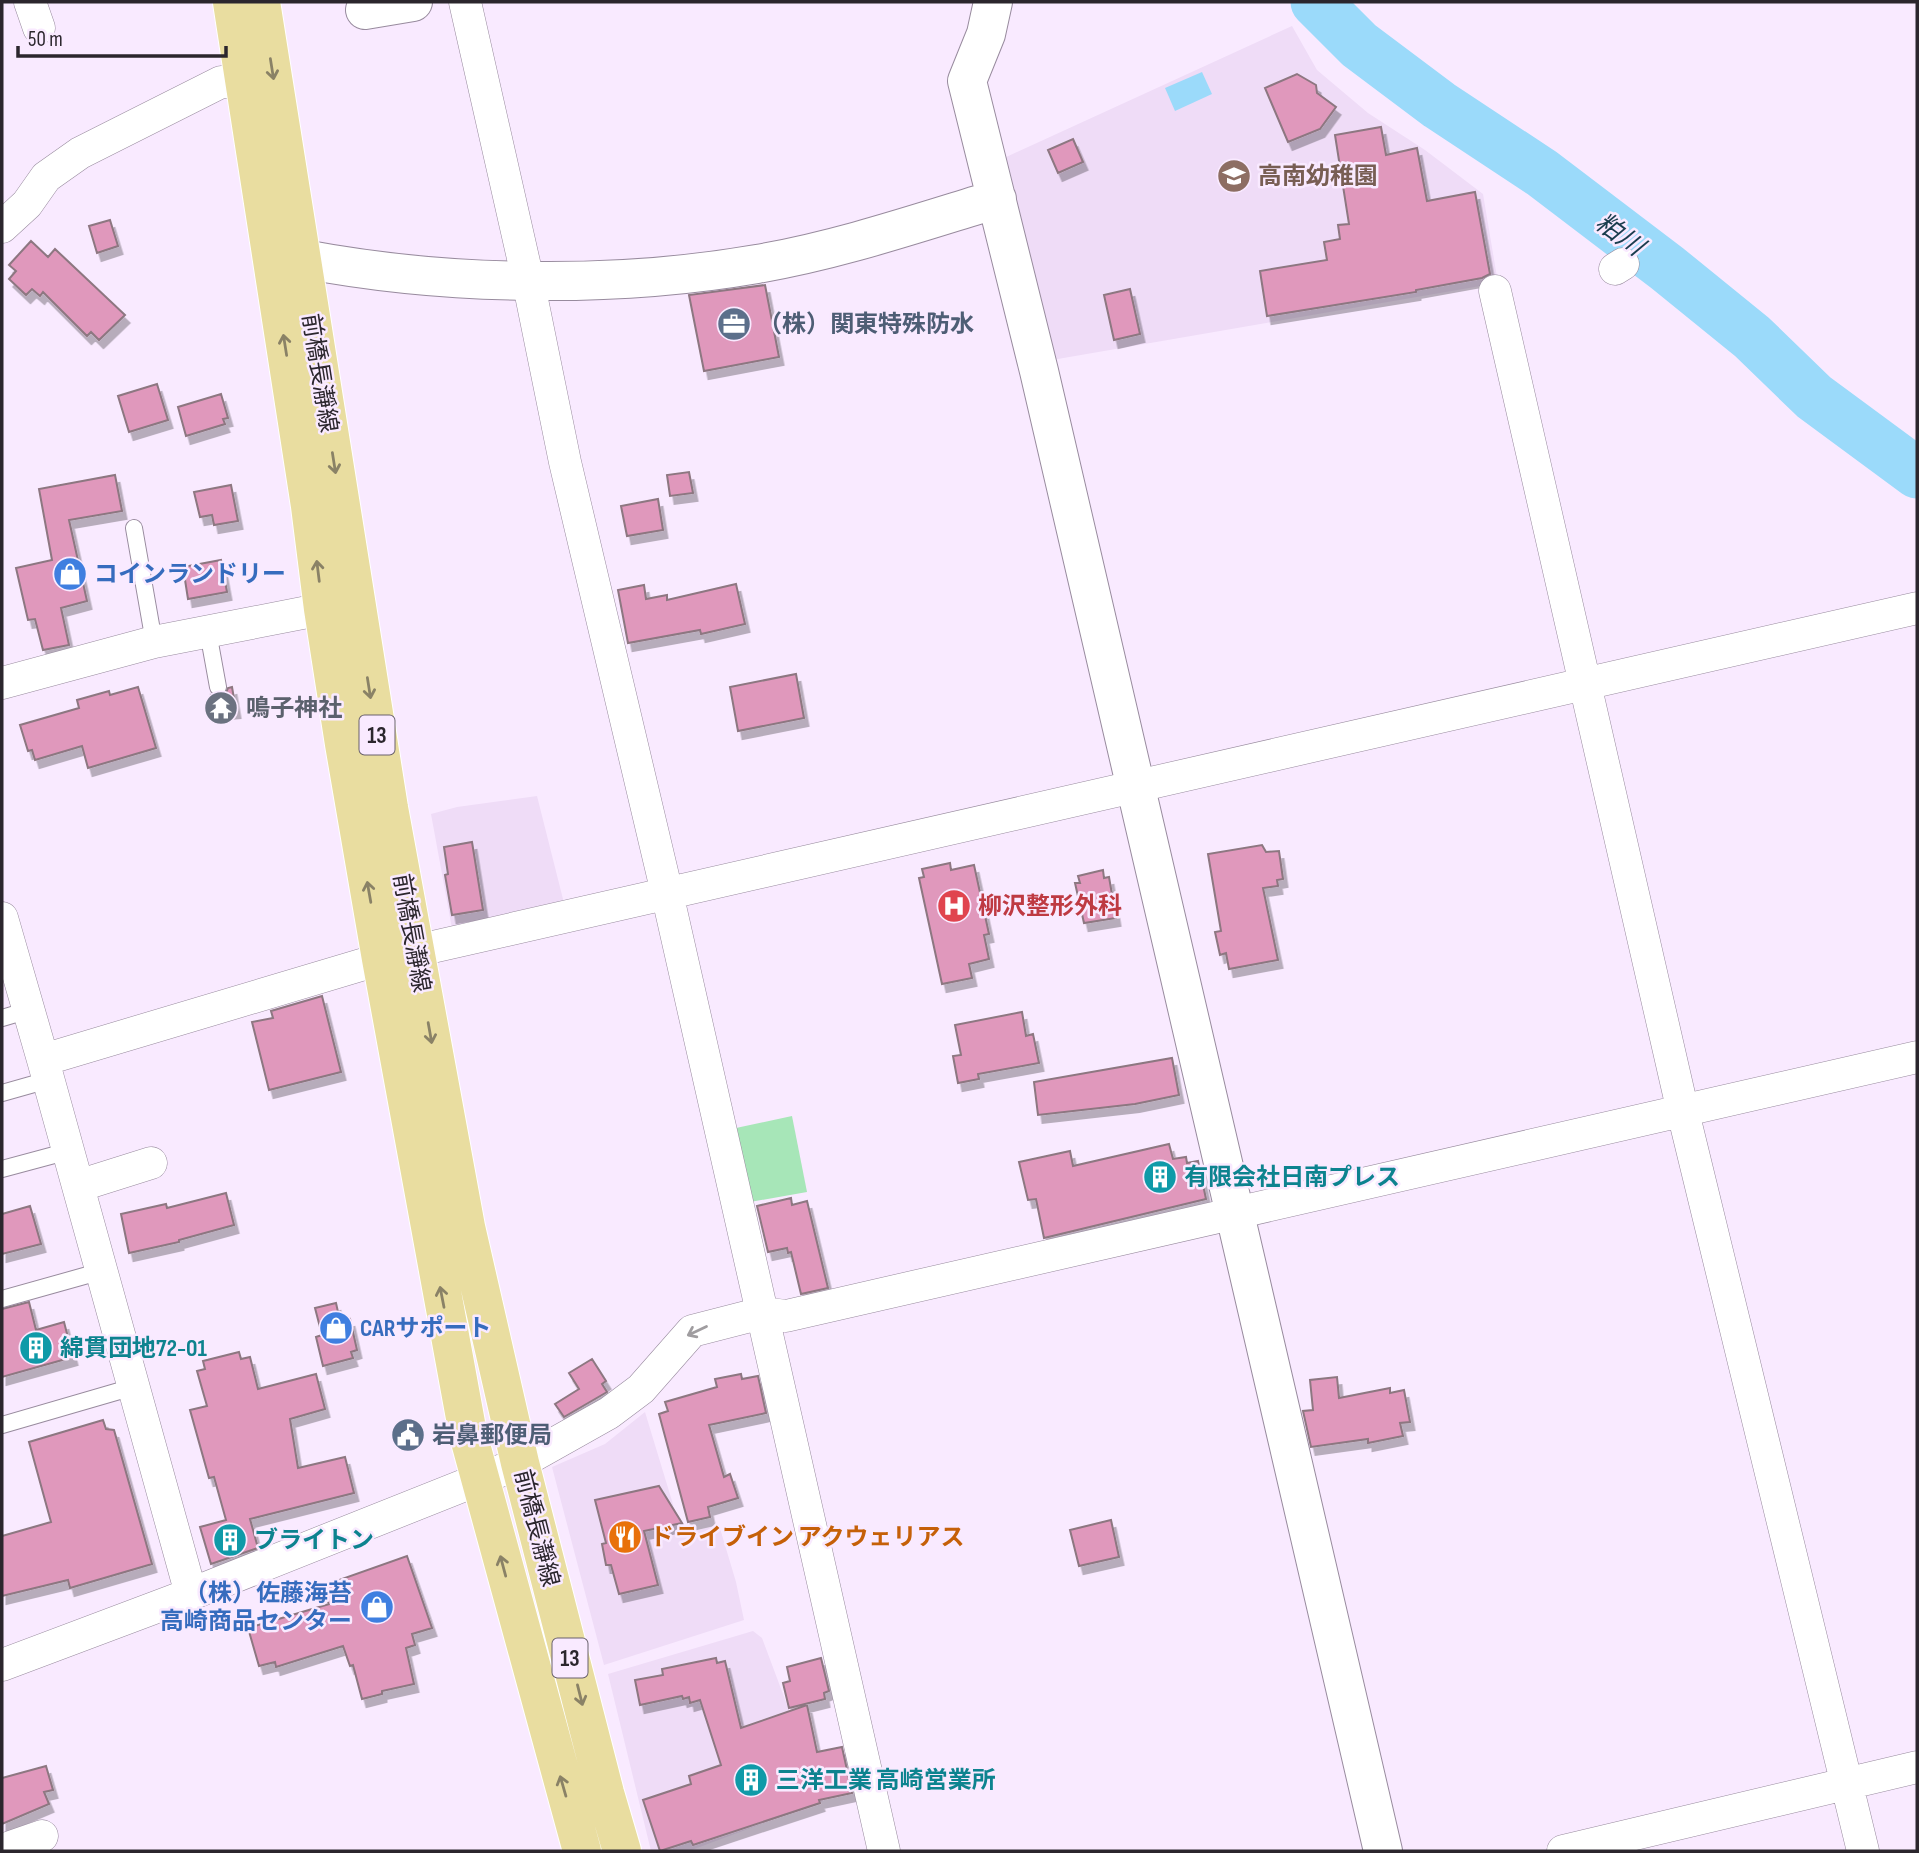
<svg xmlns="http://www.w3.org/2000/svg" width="1919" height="1853" viewBox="0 0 1919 1853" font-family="'Sofia Sans Condensed','Noto Sans JP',sans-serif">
<defs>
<filter id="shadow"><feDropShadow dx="4.5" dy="8" stdDeviation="0" flood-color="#0004"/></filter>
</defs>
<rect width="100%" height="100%" fill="#f9eaff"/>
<path fill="#efdcf7" d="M1292 26 1317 70 1368 113 1425 150 1483 194 1498 283 1052 360 1004 158Z
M537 796 566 911 453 934 431 814 457 807Z
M645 1412 682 1534 719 1525 736 1582 744 1620 604 1665 552 1467 605 1444Z
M753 1631 762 1638 823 1801 689 1851H651L608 1674Z"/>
<path fill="#a7e6b8" d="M792 1116 807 1192 750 1202 736 1128Z"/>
<path fill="#9bdafa" d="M1202 72 1212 94 1175 111 1165 88Z"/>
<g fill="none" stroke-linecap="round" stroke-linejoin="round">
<path stroke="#9bdafa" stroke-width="51" d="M1316 2 1359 45 1439 105 1542 173 1667 268 1752 337 1814 397 1917 473"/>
</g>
<path fill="#e098bc" stroke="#8d7781" stroke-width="2" filter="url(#shadow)" d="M1297 74 1316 85 1317 93 1336 107 1320 129 1288 142 1265 88Z
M1381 127 1386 155 1417 148 1427 201 1475 192 1490 274 1482 278 1416 290V292L1267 316 1260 271 1327 260 1324 242 1340 239 1338 225 1349 224 1335 135Z
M1073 139 1083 162 1058 173 1048 150Z
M110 220 118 246 97 253 89 226Z
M31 241 48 257 55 249 125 315 99 340 91 332 87 336 43 292 40 296 32 289 26 295 9 279 16 271 9 265Z
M765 285 779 357 704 371 689 295Z
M1130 289 1140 334 1114 340 1104 295Z
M157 384 168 420 129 432 118 396Z
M221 394 228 418 223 419 225 424 186 436 178 407Z
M689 472 693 493 670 496 667 475Z
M115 475 122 511 69 520 87 601 61 608 69 645 43 650 35 619 28 620 16 568 52 560 39 489Z
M231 485 238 521 214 525 212 515 200 517 194 492Z
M658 499 663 530 627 536 621 506Z
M221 560 227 592 188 599 183 567Z
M736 584 745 624 701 634 700 630 628 643 618 590 644 585 646 599 667 595V600Z
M796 674 804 718 738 731 730 687Z
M138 687 156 748 88 768 82 746 35 760 32 750 28 751 20 725 79 708 77 700 109 691 110 695Z
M232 687 236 710 213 712 211 695 221 697 225 695 228 688Z
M472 842 483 910 452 915 445 875 448 874 444 847Z
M1262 845 1266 852 1279 851 1283 879 1277 880 1278 886 1263 888 1278 960 1229 969 1226 953 1220 955 1215 932 1221 931 1208 854Z
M950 863 951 870 974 865 989 934 984 935 989 959 969 964 972 978 942 984 919 878 924 877 922 869Z
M1103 870 1104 878 1109 877 1116 918 1084 923 1075 883H1080L1078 876Z
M322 996 341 1072 269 1090 252 1022 273 1018 271 1011Z
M1022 1012 1026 1036 1033 1034 1039 1063 978 1074 979 1079 958 1083 953 1056 961 1055 955 1025Z
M1172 1058 1179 1095 1135 1104 1038 1115 1034 1082Z
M1169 1144 1173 1159 1186 1157 1187 1163 1198 1161 1206 1199 1044 1238 1036 1199 1028 1200 1019 1162 1070 1151 1073 1166Z
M226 1193 234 1225 179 1240V1242L129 1253 121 1214 166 1204 167 1208Z
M791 1198 792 1205 807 1201 828 1288 801 1294 791 1252 788 1253 787 1248 768 1252 757 1206Z
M30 1206 41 1244 2 1254V1214Z
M29 1302 36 1330 64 1322 73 1357 2 1377V1309Z
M336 1303 340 1321 350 1319 357 1350 351 1352 353 1358 323 1366 316 1337 322 1335 315 1308Z
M239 1352 241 1359 250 1357 258 1389 316 1374 325 1409 290 1419 298 1468 345 1457 354 1493 250 1519 258 1548 211 1564 200 1527 226 1520 214 1477 209 1478 190 1410 207 1406 197 1371 205 1369 203 1361Z
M592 1359 606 1381 602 1384 607 1392 564 1417 555 1404 579 1389 569 1373Z
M741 1374 742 1379 758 1376 766 1413 709 1425 724 1477 730 1474 738 1498 708 1507 710 1517 688 1522 659 1414 668 1411 665 1402 717 1387 715 1379Z
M1337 1377 1339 1398 1390 1388V1393L1404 1390 1410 1422 1400 1423 1403 1436 1368 1443V1439L1311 1447 1303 1411 1313 1410 1310 1380Z
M103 1420 106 1429 114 1430 152 1564 70 1588 68 1580 2 1596V1536L51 1522 29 1442Z
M659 1486 682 1523 644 1531 658 1585 619 1594 611 1565H606L602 1544 606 1543 595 1500Z
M1111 1520 1119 1557 1079 1566 1070 1530Z
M407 1556 432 1628 412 1634 415 1645 406 1648 414 1684 382 1691V1694L362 1699 353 1665 350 1666 343 1646 276 1667 275 1662 259 1666 248 1628 329 1604 322 1586Z
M716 1658 717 1663 725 1661 741 1728 807 1705 817 1752 842 1747 852 1793 819 1800 820 1803 693 1845 691 1841 660 1851 643 1800 691 1784 689 1776 721 1765 700 1700 690 1703 689 1697 683 1699 682 1696 640 1705 635 1680 663 1675 662 1669Z
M821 1658 829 1691 824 1693 825 1699 789 1708 783 1683 790 1681 787 1667Z
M46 1766 53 1790 44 1792 49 1804 2 1824V1778Z"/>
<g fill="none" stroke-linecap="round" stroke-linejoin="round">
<g stroke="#988b9e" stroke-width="18">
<path id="service" d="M134 528 154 642
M208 632 218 687
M2 1018 29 1010
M2 1093 48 1080
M2 1169 69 1151
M2 1299 102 1271
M2 1425 133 1387"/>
</g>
<g stroke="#988b9e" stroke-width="33">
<path id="minor" d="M30 2 39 28
M465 2 528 280 565 462 667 893 884 1851
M2 227 27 204 46 177 80 153 221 82 243 83
M1615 269 1623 264
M1495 291 1683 1112 1863 1851
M2 683 154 642 323 609
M2 918 43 1060 191 1594
M415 951 1917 608
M43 1060 381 959
M78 1186 151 1163
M2 1665 191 1594 520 1463 609 1413 641 1389 692 1331 762 1313 786 1316 1917 1057
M2 1850 42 1836
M1563 1851 1917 1767"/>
</g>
<g stroke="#988b9e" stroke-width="40">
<path id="tertiary" d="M993 2 986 34 967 81 1039 371 1383 1851
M365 10 413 2
M303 259C446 286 613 289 757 264 839 250 918 223 997 199"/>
</g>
<g stroke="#fff" stroke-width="40">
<path id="primary" d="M232 2 310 506 323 609 344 744 381 959 468 1434 582 1851
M261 2 389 808 466 1227 520 1463 605 1793 622 1851"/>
</g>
<use href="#service" stroke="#fff" stroke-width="16"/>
<use href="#minor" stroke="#fff" stroke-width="32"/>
<use href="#tertiary" stroke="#fff" stroke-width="38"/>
<use href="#primary" stroke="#e9dda0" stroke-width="38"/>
</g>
<defs><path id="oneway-shaft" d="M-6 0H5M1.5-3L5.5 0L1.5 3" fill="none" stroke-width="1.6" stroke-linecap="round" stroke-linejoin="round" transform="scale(1.75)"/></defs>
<g stroke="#8a8266">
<use href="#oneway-shaft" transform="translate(272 69) rotate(81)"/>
<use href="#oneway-shaft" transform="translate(285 345) rotate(-99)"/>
<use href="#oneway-shaft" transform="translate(334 463) rotate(81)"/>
<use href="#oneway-shaft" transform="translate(318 571) rotate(-97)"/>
<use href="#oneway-shaft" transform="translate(369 688) rotate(81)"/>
<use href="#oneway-shaft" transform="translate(369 892) rotate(-100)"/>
<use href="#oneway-shaft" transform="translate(430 1033) rotate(80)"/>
<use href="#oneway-shaft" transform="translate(442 1297) rotate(-101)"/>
<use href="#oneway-shaft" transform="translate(503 1566) rotate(-105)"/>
<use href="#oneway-shaft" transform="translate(580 1695) rotate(76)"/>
<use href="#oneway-shaft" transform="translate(563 1786) rotate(-106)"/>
</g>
<use stroke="#a09da0" href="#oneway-shaft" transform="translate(697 1331) rotate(155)"/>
<defs>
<g id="school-disc" transform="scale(1.75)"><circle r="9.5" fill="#8d6e63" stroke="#f9eaff"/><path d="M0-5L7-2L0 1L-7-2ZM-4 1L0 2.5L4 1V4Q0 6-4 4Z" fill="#fff"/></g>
<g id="office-disc" transform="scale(1.75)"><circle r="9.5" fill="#5c6f8a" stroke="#f9eaff"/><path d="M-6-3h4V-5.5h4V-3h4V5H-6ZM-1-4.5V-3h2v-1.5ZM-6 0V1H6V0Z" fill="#fff"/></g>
<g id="shop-disc" transform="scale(1.75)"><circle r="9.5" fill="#3f7fe0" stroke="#f9eaff"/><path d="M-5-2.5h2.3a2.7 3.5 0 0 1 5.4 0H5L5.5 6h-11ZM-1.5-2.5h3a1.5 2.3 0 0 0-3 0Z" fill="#fff"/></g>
<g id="temple-disc" transform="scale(1.75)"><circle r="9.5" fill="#6b7280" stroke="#f9eaff"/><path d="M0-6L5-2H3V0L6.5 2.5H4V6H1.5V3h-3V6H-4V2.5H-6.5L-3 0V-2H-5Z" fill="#fff"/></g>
<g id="hospital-disc" transform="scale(1.75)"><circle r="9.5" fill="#e0444e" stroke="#f9eaff"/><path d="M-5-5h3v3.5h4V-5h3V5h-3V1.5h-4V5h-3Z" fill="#fff"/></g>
<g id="building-disc" transform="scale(1.75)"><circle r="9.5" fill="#0f9aa8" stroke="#f9eaff"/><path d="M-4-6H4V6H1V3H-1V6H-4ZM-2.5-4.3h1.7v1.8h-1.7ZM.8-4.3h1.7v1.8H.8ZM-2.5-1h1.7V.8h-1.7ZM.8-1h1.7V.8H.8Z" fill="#fff"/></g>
<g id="civic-disc" transform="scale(1.75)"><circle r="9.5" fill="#5c6f8a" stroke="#f9eaff"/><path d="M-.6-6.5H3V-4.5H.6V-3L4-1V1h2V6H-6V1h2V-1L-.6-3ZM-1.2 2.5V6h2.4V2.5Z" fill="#fff"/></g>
<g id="restaurant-disc" transform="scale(1.75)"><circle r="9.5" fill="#e8710a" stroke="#f9eaff"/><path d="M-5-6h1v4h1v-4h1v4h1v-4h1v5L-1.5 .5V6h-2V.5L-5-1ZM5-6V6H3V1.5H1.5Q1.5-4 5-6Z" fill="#fff"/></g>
</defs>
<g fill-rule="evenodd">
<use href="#school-disc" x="1234" y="176"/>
<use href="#office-disc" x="734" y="324"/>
<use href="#shop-disc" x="70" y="574"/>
<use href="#temple-disc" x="221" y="708"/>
<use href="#hospital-disc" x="954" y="906"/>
<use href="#building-disc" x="1160" y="1177"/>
<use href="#shop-disc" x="336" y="1328"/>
<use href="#building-disc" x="36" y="1348"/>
<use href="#civic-disc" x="408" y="1435"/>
<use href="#restaurant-disc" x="625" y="1537"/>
<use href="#building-disc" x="230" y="1540"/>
<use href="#shop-disc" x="377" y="1607"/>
<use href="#building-disc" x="751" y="1780"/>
</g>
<g text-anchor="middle" stroke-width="5" stroke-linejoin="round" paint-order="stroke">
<g fill="#f9eaff" stroke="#69616c" stroke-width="2">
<rect x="359.5" y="715.5" width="35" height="39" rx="5"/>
<rect x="552.5" y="1638.5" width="35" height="39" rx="5"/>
</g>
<g font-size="23" font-weight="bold" fill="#2b262d">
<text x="377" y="743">13</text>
<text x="570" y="1666">13</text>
</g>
<g font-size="24" font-weight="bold" fill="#785e54" stroke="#f9eaff" text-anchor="start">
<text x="1258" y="184">高南幼稚園</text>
</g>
<g font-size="24" font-weight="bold" fill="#4e5e75" stroke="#f9eaff" text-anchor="start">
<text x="758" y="332">（株）関東特殊防水</text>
<text x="432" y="1443">岩鼻郵便局</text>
</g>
<g font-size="24" fill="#2b262d" stroke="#f9eaff">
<text transform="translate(320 373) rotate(81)" y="8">前橋長瀞線</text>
<text transform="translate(412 933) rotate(80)" y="8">前橋長瀞線</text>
<text transform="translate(537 1528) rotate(76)" y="8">前橋長瀞線</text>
</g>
<g font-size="24" font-weight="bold" fill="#366cbe" stroke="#f9eaff" text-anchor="start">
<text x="94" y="582">コインランドリー</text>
<text x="360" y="1336">CARサポート</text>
<text x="352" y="1601" text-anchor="end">（株）佐藤海苔<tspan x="352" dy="28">高崎商品センター</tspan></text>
</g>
<g font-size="24" font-weight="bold" fill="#5b616d" stroke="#f9eaff" text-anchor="start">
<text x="246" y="716">鳴子神社</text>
</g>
<g font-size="24" font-weight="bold" fill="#be3a42" stroke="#f9eaff" text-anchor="start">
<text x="978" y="914">柳沢整形外科</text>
</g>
<g font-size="24" font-weight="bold" fill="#0d838f" stroke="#f9eaff" text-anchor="start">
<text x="1184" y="1185">有限会社日南プレス</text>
<text x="60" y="1356">綿貫団地72-01</text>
<text x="254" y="1548">ブライトン</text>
<text x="776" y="1788">三洋工業 高崎営業所</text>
</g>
<g font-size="24" font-weight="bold" fill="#c56008" stroke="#f9eaff" text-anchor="start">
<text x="650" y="1545">ドライブイン アクウェリアス</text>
</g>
<g font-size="26" font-style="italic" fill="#193d4e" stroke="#f9eaff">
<text transform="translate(1620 234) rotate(36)" y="9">粕川</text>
</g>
</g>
<rect width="1919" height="1853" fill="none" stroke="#2b262d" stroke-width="7"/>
<path d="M18 46v10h208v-10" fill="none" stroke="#2b262d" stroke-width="3.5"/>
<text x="28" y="46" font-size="21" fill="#2b262d" stroke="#f9eaff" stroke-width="5" paint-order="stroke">50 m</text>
</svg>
